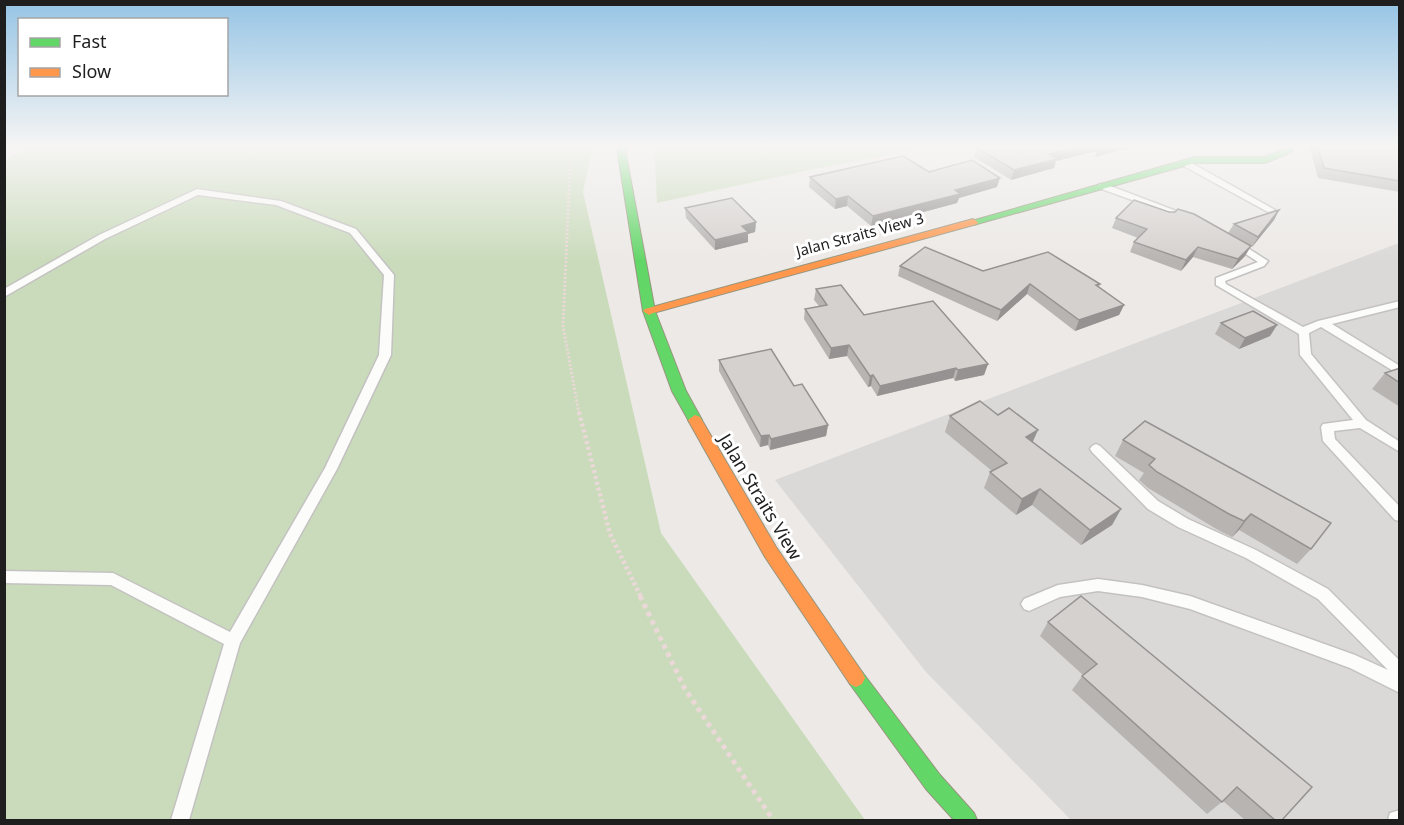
<svg xmlns="http://www.w3.org/2000/svg" width="1404" height="825" viewBox="0 0 1404 825" font-family="'Noto Sans',sans-serif">
<rect width="100%" height="100%" fill="#ece9e6"/>
<path fill="#dbd9d8" d="M1399 243V820H1071L926 672 775 480Z"/>
<path fill="#cadbbb" d="M29 145H593L583 192 661 533 865 820H5V161Z
M654 145H939L809 170 657 203Z"/>
<g fill="none" stroke-linecap="round" stroke-linejoin="round">
<g stroke="#c3c2c1" stroke-width="3">
<path id="lane" d="M1182 161H1188L1275 210 1268 212 1182 165Z
M1099 184H1105L1192 217 1191 219H1185L1099 188Z
M197 189 281 201 356 229 394 275 391 355 337 469 240 643 189 820H171L224 644 111 585 4 583V571L113 573 230 632 325 468 379 355 384 275 350 233 276 205 198 195 105 239 4 297V289L99 235Z
M1235 240 1268 261 1264 266 1225 281 1226 284 1303 327 1318 321 1400 301V307L1332 324 1400 366V375L1321 327 1309 333 1311 354 1366 420 1400 442V452L1360 428 1334 431 1335 439 1400 507V521L1395 520 1323 441 1321 427 1323 424 1353 420 1300 355 1299 334 1216 285V278L1258 262 1232 245V241Z
M1096 444 1100 446 1158 501 1188 519 1256 550 1328 589 1400 661V693L1350 668 1190 609 1142 597 1098 591 1060 597 1029 611 1024 609 1021 604 1024 599 1058 585 1098 579 1142 585 1190 596 1355 655 1388 670 1318 599 1246 558 1178 527 1148 509 1092 452 1090 449 1092 446Z
M1400 810V820H1388L1390 813Z"/>
</g>
<g stroke="#97957e" stroke-width="2">
<path id="fast" d="M619 145H627L626 155 655 311 686 391 702 420 695 425 690 423 672 391 643 311 618 155Z
M1289 147 1293 150 1292 152 1265 163H1195L977 224 973 225 968 222 1195 157H1264Z
M856 669 862 672 940 775 974 813 977 820H954L926 789 850 684 847 678 850 672Z"/>
</g>
<g stroke="#97957e" stroke-width="2">
<path id="slow" d="M973 219 978 222 977 224 653 313 649 315 643 311 645 309Z
M695 415 700 417 776 547 862 672 865 678 862 684 856 687 850 684 765 557 688 420Z"/>
</g>
<path stroke="#ebd8d8" stroke-width="3" stroke-dasharray="2 2" stroke-linecap="butt" d="M571 145 563 326 579 413"/>
<path stroke="#ebd8d8" stroke-width="4.5" stroke-dasharray="3 3" stroke-linecap="butt" d="M579 412 610 534 641 597"/>
<path stroke="#ebd8d8" stroke-width="5" stroke-dasharray="4.5 4.5" stroke-linecap="butt" d="M640 596 685 689 773 820"/>
<use href="#lane" fill="#fcfcfb" fill-rule="evenodd"/>
<use href="#fast" fill="#63d668" fill-rule="evenodd"/>
<use href="#slow" fill="#ff974d" fill-rule="evenodd"/>
</g>
<path fill="#b7b4b2" d="M1140 145 1095 157 1097 151 1056 161 1054 168 1011 180 974 157 977 148Z
M1309 145H1400V192L1318 178Z
M929 172 997 187 959 198 957 203 871 226 847 206 835 209 809 187 810 177Z
M685 208 756 222 755 232 748 234V242L715 250 686 218Z
M1279 210 1274 220 1252 247 1251 246 1245 256 1232 269 1193 257 1181 271 1130 252 1134 242 1138 238 1112 228 1116 218 1228 233 1234 224Z
M900 266 983 271 1100 284 1099 287 1124 305 1119 315 1075 331 1027 294 997 321 898 276Z
M816 289 864 315 988 364 984 375 955 381 953 378 877 396 871 386 868 387 847 356 829 359 804 319 805 309 819 306 814 300Z
M1221 323 1277 325 1270 336 1239 349 1215 334Z
M719 360 794 386 828 425 826 436 770 450 768 445 760 447 719 371Z
M1400 368V407L1372 389 1385 373Z
M950 416 1033 442 1121 509 1112 525 1081 545 1032 505 1016 515 984 488 990 472 992 471 945 432Z
M1123 440 1311 549 1297 564 1239 530 1232 537 1218 530 1148 488 1139 480 1144 473 1115 456Z
M1048 622 1282 820H1245L1223 801 1207 814 1072 690 1083 675 1040 636Z"/>
<path fill="#959291" d="M1086 145H1140L1095 157 1097 151 1056 161 1054 168 1011 180 1014 170 1049 154Z
M1000 178 997 187 959 198 957 203 871 226 873 216 955 190Z
M848 196 847 206 835 209 836 199Z
M1279 210 1274 220 1252 247 1258 237Z
M756 222 755 232 748 234V242L715 250V240L742 226Z
M1251 246 1245 256 1232 269 1238 259Z
M1198 247 1193 257 1181 271 1186 260Z
M1030 284 1027 294 997 321 1001 310Z
M1124 305 1119 315 1075 331 1079 320Z
M1277 325 1270 336 1239 349 1245 338Z
M849 345 847 356 829 359 831 348Z
M988 364 984 375 955 381 958 370Z
M956 368 953 378 877 396 880 386Z
M873 375 871 386 868 387 870 376Z
M828 425 826 436 770 450 771 439Z
M1038 430 1031 446 1026 437Z
M769 435 768 445 760 447 761 436Z
M1040 489 1032 505 1016 515 1022 499Z
M1121 509 1112 525 1081 545 1090 530Z
M1251 514 1239 530 1232 537 1244 521Z"/>
<path fill="#d5d1cf" stroke="#959291" stroke-width="1.5" d="M987 145H1086L1049 154 1057 159 1014 170 977 148Z
M1317 145H1400V181L1324 168Z
M903 156 929 172 972 160 1000 178 955 190 960 194 873 216 848 196 836 199 810 177Z
M732 198 756 222 742 226 748 232 715 240 685 208Z
M1134 200 1169 212H1175L1178 209 1194 214 1251 246 1238 259 1198 247 1186 260 1134 242 1147 229 1116 218Z
M1279 210 1258 237 1234 224Z
M925 247 983 271 1048 252 1100 284 1096 285 1124 305 1079 320 1030 284 1001 310 900 266Z
M841 285 864 315 933 301 988 364 958 370 956 368 880 386 873 375 870 376 849 345 831 348 805 309 827 305 816 289Z
M1253 311 1277 325 1245 338 1221 323Z
M771 349 794 386 802 384 828 425 771 439 769 435 761 436 719 360Z
M1400 368V383L1385 373Z
M980 401 998 415 1009 408 1038 430 1026 437 1121 509 1090 530 1040 489 1022 499 990 472 1007 463 950 416Z
M1145 421 1331 523 1311 549 1251 514 1244 521 1229 514 1157 472 1149 465 1155 459 1123 440Z
M1081 596 1312 787 1282 820H1275L1237 787 1222 802 1082 676 1097 664 1048 622Z"/>
<linearGradient id="sky" x2="0" y2="1"><stop stop-color="#95c4e5"/><stop offset="0.56" stop-color="#f6f5f4"/><stop offset="1" stop-color="#f6f5f4" stop-opacity="0"/></linearGradient>
<rect width="1404" height="261" fill="url(#sky)"/>
<g text-anchor="middle" stroke-width="6" stroke-linejoin="round" paint-order="stroke">
<g font-size="15" fill="#1e1e1e" stroke="#fff">
<text transform="translate(860 235) rotate(-15)" y="5">Jalan Straits View 3</text>
</g>
<g font-size="18" fill="#1e1e1e" stroke="#fff">
<text transform="translate(760 497) rotate(59)" y="6">Jalan Straits View</text>
</g>
</g>
<rect width="1404" height="825" fill="none" stroke="#1e1e1e" stroke-width="12"/>
<rect x="18" y="18" width="210" height="78" fill="#ffffff" stroke="#a5a5a5" stroke-width="1.5"/>
<rect x="30" y="38" width="30" height="9" fill="#63d668" stroke="#a5a5a5" stroke-width="1.5"/>
<text x="72" y="48" font-size="18" fill="#1e1e1e">Fast</text>
<rect x="30" y="68" width="30" height="9" fill="#ff974d" stroke="#a5a5a5" stroke-width="1.5"/>
<text x="72" y="78" font-size="18" fill="#1e1e1e">Slow</text>
</svg>
